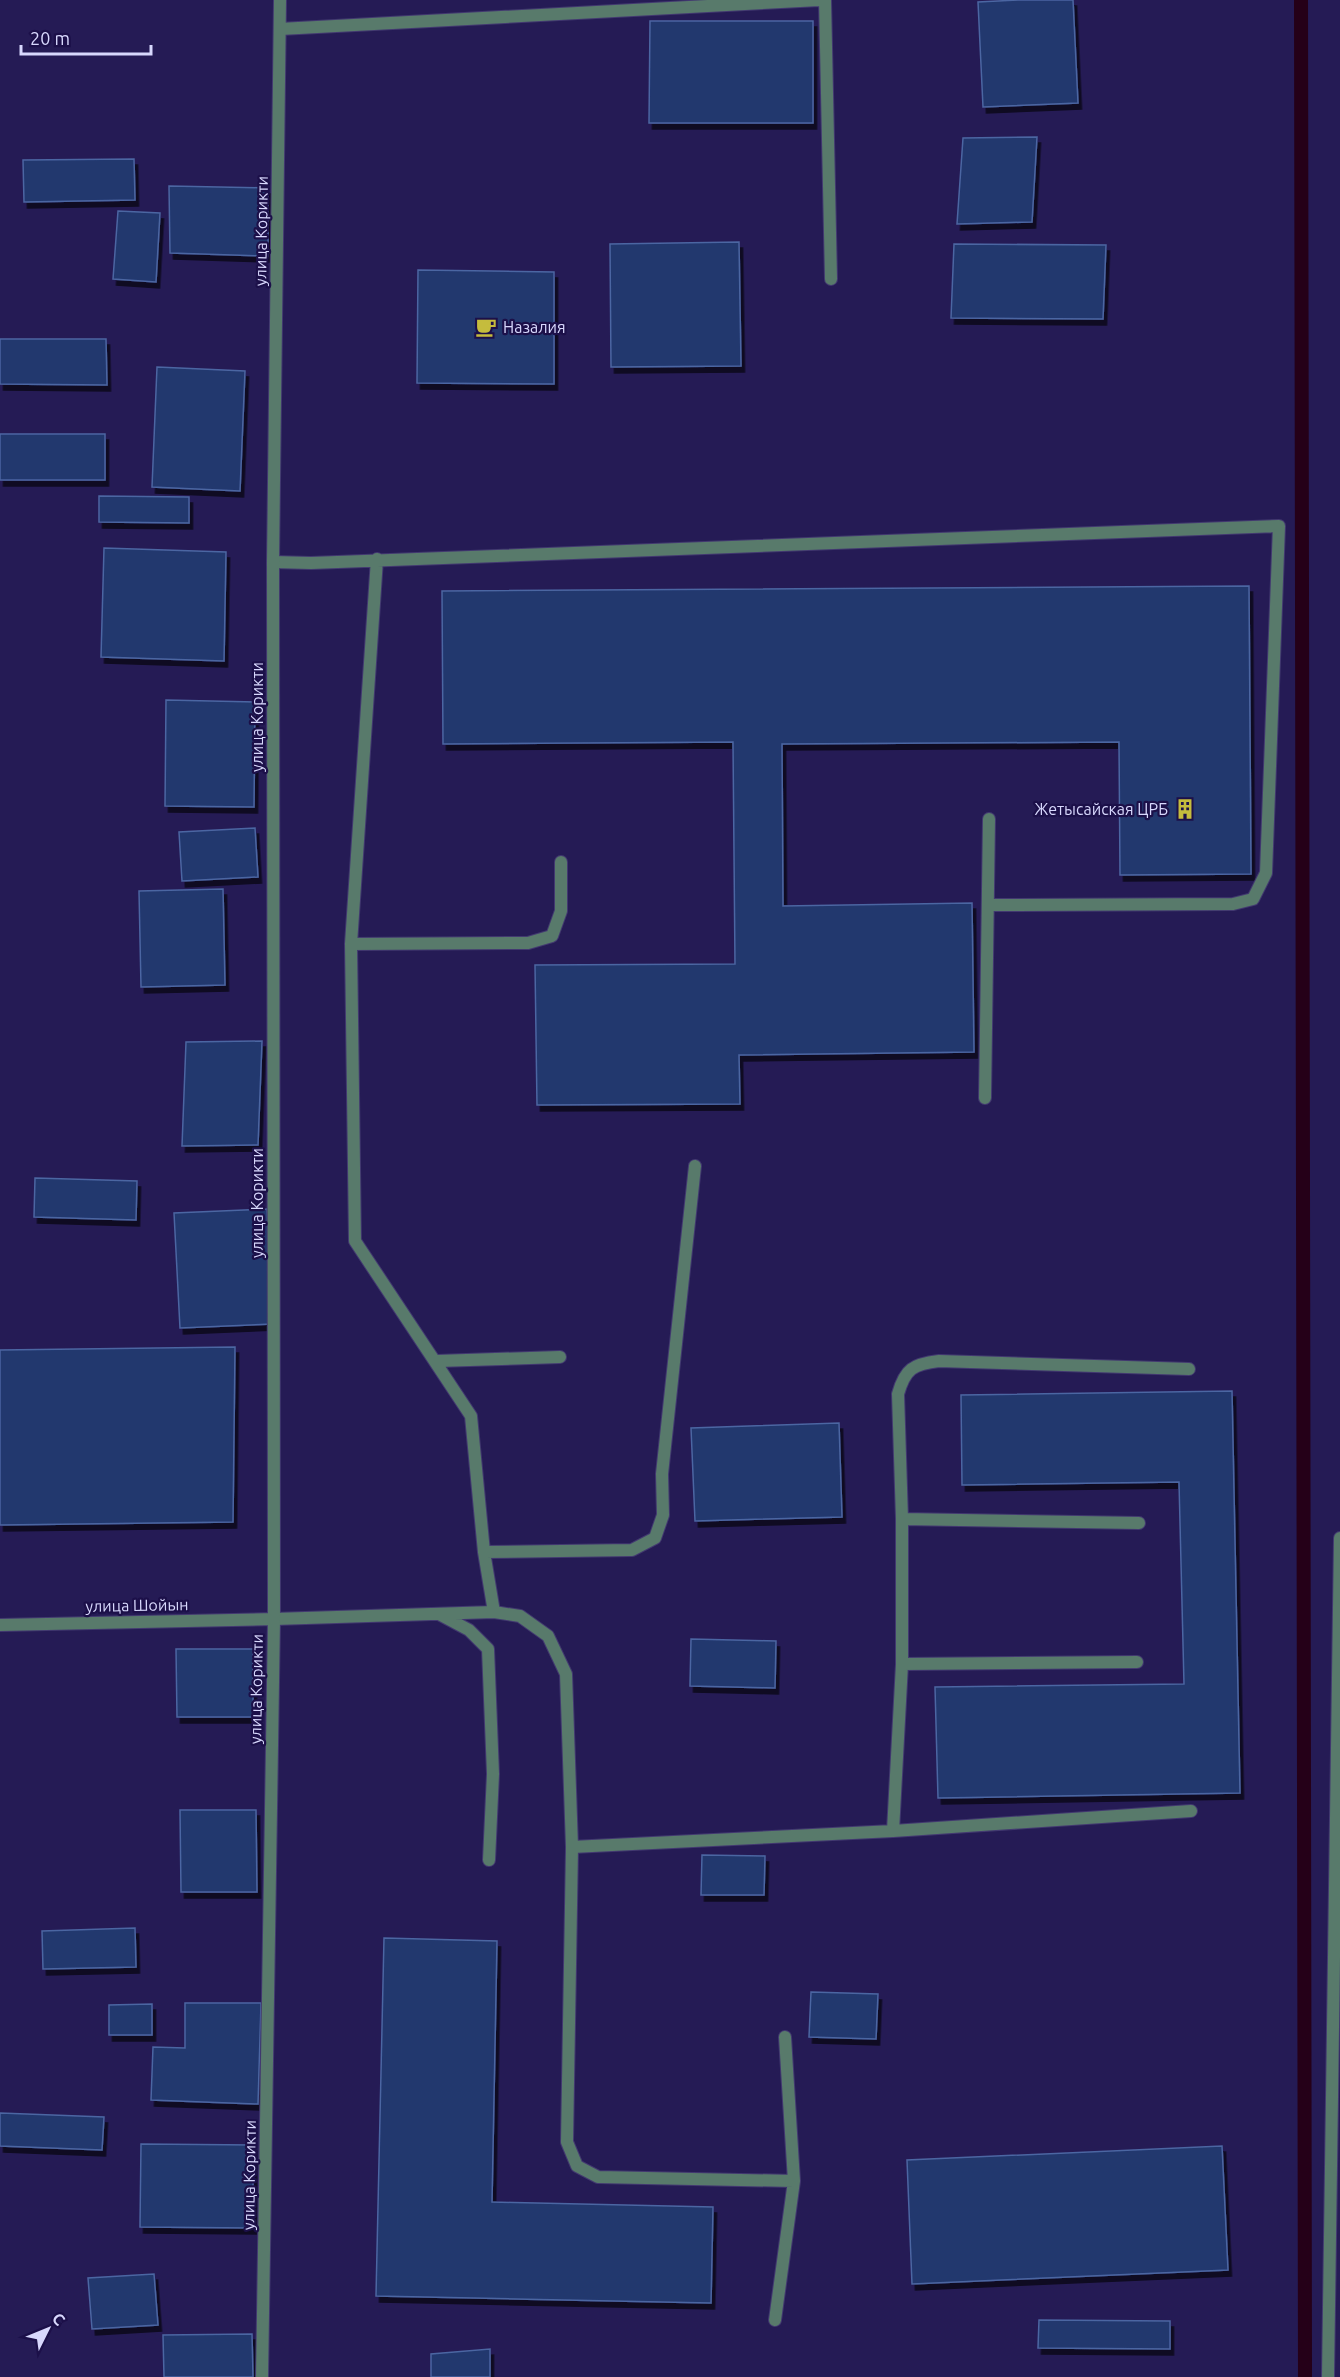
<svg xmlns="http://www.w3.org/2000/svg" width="1340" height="2377" viewBox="0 0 1340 2377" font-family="Ubuntu,sans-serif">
<defs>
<filter id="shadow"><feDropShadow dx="3.5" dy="6" stdDeviation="0" flood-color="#0009"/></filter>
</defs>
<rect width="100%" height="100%" fill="#251b55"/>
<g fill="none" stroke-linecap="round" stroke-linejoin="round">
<path stroke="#250018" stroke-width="14" d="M1301 0 1305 2377"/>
</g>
<path fill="#21376e" stroke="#4c66a2" stroke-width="1.5" filter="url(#shadow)" d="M1018 0H1073L1078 103 983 107 978 2Z
M650 21H813V123H649Z
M1037 137 1032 222 957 224 963 138Z
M134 159 135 200 24 202 23 160Z
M169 186 268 188V256L170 253Z
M118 211 160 213 156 282 113 279Z
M739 242 741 366 611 367 610 244Z
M954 244 1106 245 1103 319 951 318Z
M418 270 554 272V384L417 383Z
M0 339H106L107 385 0 384Z
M157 367 245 371 240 491 152 487Z
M0 434H105V480H0Z
M99 496 189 497V523L99 522Z
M104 548 226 552 224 661 101 657Z
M1249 586 1251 874 1120 875 1119 742 782 744 783 906 972 903 974 1052 739 1055 740 1104 537 1105 535 965 735 964 733 742 443 744 442 591Z
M166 700 255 702 254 807 165 806Z
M255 828 258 877 182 881 179 832Z
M223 889 225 985 141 987 139 891Z
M262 1041 258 1145 182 1146 186 1042Z
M35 1178 137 1181 136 1220 34 1217Z
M267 1209 272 1324 180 1328 174 1213Z
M235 1347 233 1522 0 1525V1350Z
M1232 1391 1240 1793 938 1798 935 1687 1184 1684 1179 1482 962 1485 961 1395Z
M839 1423 842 1517 695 1521 691 1428Z
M691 1639 776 1641 775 1688 690 1686Z
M176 1649H253V1717H177Z
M180 1810H256L257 1892H181Z
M702 1855 765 1856 764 1895H701Z
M135 1928 136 1967 43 1969 42 1931Z
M384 1938 497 1941 492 2202 713 2207 711 2303 376 2296Z
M811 1992 878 1994 876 2039 809 2037Z
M185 2003H261L258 2104 151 2100 153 2047 185 2048Z
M152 2004V2035H109V2005Z
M0 2113 104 2117 102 2150 0 2146Z
M141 2144 253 2145V2228L140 2227Z
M1222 2146 1228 2270 912 2284 907 2160Z
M154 2274 158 2325 92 2329 88 2278Z
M1039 2320 1170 2321V2349L1038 2348Z
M252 2334 253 2377H164L163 2335Z
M490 2349V2377H431V2354Z"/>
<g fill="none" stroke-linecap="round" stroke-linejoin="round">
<g stroke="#423970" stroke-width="14">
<path id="service" d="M377 559 351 944 355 1241 471 1416 484 1552 494 1612
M273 562 311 563 1279 526 1266 873 1253 899 1233 904 988 905
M351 944 528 943 552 936 561 911V862
M985 1098 989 819
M437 1361 560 1357
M902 1519 1139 1523
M484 1552 632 1550 655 1538 663 1515 662 1474 695 1166
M439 1614 469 1630 488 1649 493 1774 489 1860
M274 1619 494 1612 520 1616 548 1636 566 1674 572 1847 567 2142 577 2166 598 2177 794 2181
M902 1664 1137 1662
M893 1831 902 1664V1519L898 1394C905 1369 913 1364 939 1361L1189 1369
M572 1847 893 1831 1191 1811
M775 2320 794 2181 785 2037"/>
</g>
<g stroke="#423970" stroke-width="14">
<path id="minor" d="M825 0 831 279
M280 29 819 0
M0 1625 274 1619
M262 2377 274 1619 273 562 280 0
M1328 2377 1340 1538"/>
</g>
<use href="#service" stroke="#587a6b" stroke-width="12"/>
<use href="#minor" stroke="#587a6b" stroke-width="12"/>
</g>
<defs>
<g id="cafe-bare" transform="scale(1.62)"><path d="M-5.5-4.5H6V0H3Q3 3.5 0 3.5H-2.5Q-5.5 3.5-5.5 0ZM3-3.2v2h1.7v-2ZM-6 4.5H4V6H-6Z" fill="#c5bc3d" stroke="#1c1049" stroke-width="2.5" paint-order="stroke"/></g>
<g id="building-bare" transform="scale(1.62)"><path d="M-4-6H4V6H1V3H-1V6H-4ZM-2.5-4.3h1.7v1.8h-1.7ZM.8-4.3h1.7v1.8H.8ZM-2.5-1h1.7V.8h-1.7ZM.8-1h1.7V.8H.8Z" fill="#c5bc3d" stroke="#1c1049" stroke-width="2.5" paint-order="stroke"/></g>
</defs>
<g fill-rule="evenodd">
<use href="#cafe-bare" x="486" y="327"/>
<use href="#building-bare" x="1185" y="809"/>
</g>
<g text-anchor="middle" stroke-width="4.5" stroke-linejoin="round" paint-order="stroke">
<g font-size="16" fill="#d8d8fd" stroke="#1c1049">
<text transform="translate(261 231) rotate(-89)" y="6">улица Корикти</text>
<text transform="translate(257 717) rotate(-90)" y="6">улица Корикти</text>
<text transform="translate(257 1203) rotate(-90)" y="6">улица Корикти</text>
<text transform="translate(137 1605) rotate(-1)" y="6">улица Шойын</text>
<text transform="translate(256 1689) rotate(-89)" y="6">улица Корикти</text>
<text transform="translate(249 2175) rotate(-89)" y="6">улица Корикти</text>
</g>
<g font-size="16" fill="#d8d8fd" stroke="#1c1049" text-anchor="start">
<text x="503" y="333">Назалия</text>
<text x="1168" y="815" text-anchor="end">Жетысайская ЦРБ</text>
</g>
</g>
<g transform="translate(48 2329) rotate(47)" stroke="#1c1049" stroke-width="4.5" paint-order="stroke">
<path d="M0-4.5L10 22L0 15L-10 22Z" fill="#d8d8fd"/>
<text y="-9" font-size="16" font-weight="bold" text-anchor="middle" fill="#d8d8fd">С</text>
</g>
<path d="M21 45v9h130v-9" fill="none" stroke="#d8d8fd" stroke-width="3"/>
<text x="30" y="45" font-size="18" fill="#d8d8fd" stroke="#1c1049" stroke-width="4.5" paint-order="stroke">20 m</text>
</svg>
